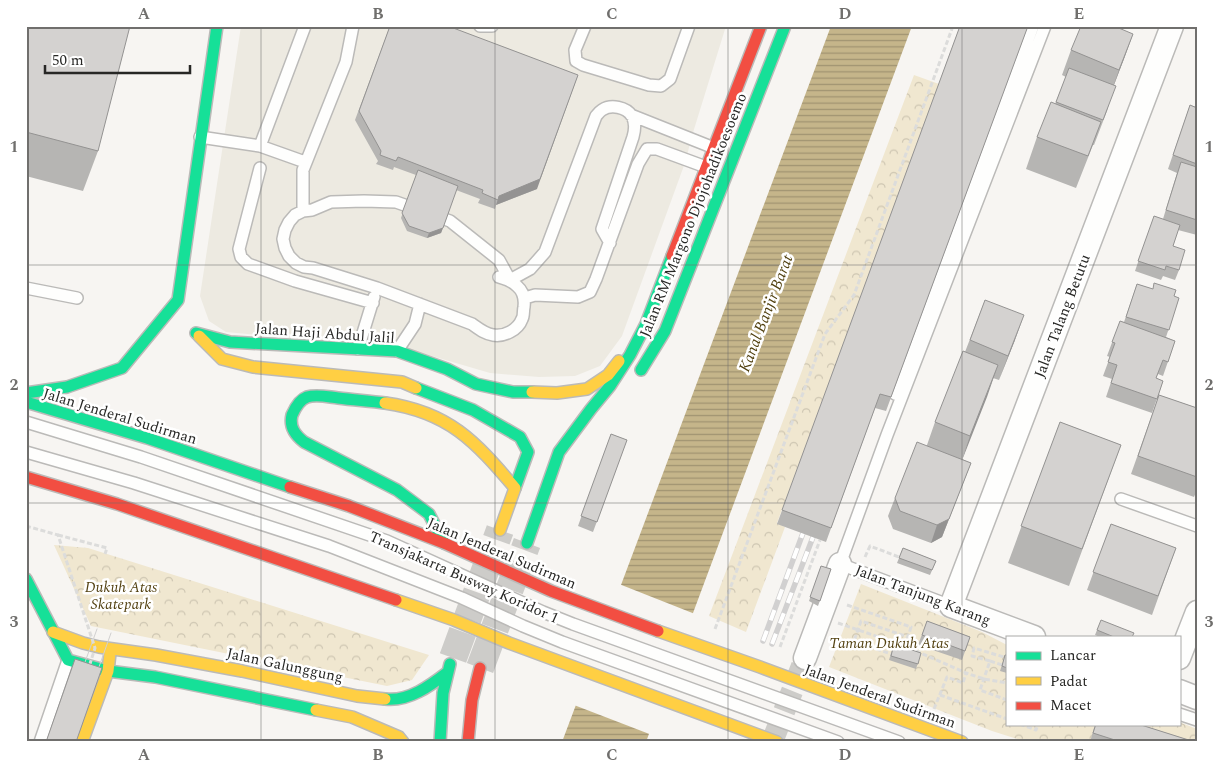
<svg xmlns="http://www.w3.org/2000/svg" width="1223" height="768" viewBox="0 0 1223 768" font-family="Spectral,serif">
<defs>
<pattern id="forest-crowns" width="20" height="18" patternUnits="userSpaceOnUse" patternTransform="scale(1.25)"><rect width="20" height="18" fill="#f0e7d0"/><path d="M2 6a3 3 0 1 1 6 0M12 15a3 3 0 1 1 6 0" fill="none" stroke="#cec6b2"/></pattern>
<pattern id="water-rules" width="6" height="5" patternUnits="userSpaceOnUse" patternTransform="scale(1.25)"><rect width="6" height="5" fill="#c5b58a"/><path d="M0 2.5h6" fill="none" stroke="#a09371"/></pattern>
</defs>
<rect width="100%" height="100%" fill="#f7f5f2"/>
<path fill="#edeae1" d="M241 26H726L691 139 686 160 622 336 600 366 575 376 539 377 490 373 408 349 226 332 209 321 200 296Z"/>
<path fill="url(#forest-crowns)" d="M914 75 939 84 777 523 785 527 746 632 709 616Z
M54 545 88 548 429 655 412 680 387 686 91 626Z
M861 584 982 632 1007 645V724H1179V722L1197 729V742H1027L992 731 829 667Z"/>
<path fill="url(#water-rules)" d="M831 26H912L693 613 646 742H562Z"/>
<path fill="#f7f5f2" d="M619 584 695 614 652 735 574 705Z"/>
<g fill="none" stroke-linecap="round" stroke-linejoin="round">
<path stroke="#cdccc9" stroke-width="22" stroke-dasharray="22 11" stroke-linecap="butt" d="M772 742 802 666"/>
<path stroke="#cdccc9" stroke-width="28" stroke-dasharray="28 14" stroke-linecap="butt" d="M453 658 500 530
M480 668 527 543"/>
<g stroke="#bbbab8" stroke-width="14">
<path id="lane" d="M480 26H492
M585 26 575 50 576 61 583 65 649 85 661 86 670 79 689 26
M631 115 714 148
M200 137 260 146 305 162
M260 146 305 26
M260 168 239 249 241 257 248 264 295 281 373 303
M303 211V170L346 62 353 26
M499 277C506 279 512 281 517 286 524 292 525 299 524 307 523 311 524 316 522 319 518 330 504 337 493 335 485 334 479 329 472 324L377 288 313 268 304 267 296 263 289 256 285 248 283 239 285 230 289 222 295 215 303 211 312 210 331 202 364 201 396 202 450 221 499 260 510 280 530 269 545 252 596 116C598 114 599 112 602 110 611 104 626 107 632 116 636 123 635 130 633 137L602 229 610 243
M26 288 77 298
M525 298 535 295 578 297 590 292 596 279 638 164 647 149H657L706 167
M358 349 374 297
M397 351 415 324 420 304
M895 394 1033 26
M26 422 141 457 387 541 543 612 573 624 899 742
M26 452 134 483 329 546 462 598 523 626 562 642 838 742
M1121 499 1197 526
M951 606 840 564 887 435 1045 26
M1179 714 1197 720
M40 742 68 660"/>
</g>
<g stroke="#bbbab8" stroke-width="25">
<path id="street" d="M1034 637 951 606 1172 26
M805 658 840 564
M1179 658 1197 612
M1179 691 1197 698"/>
</g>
<g stroke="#bbbab8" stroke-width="14">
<path id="fast" d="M196 333 230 342 397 351 447 369 476 384 513 392H532
M641 370 665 331 785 26
M416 388 473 410 520 437 528 452 515 488
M26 393 67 387 122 368 178 300 217 26
M26 402 147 438 290 487
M385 403C369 401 354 400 338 398 328 397 317 394 307 397 299 400 295 408 292 415 289 427 295 435 304 442L397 490 429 514 444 543
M527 543 559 452 591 409 610 386 630 355 646 324 672 256
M26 579 68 660 108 671 155 677 316 710
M385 699C409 702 431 685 448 672
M440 742 443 693 450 664"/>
</g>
<g stroke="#bbbab8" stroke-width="14">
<path id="slow" d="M199 336 222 359 253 367 402 382 416 388
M532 392 557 393 587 389 608 375 619 361
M385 403C449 412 475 441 515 488L500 530
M396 600 454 620 509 643 777 742
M658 631 760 667 962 742
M53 632 83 643 99 647 156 655 242 671 357 696 385 699
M316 710 352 717 399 737 403 742
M82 742 108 671 110 653"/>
</g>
<g stroke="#bbbab8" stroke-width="14">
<path id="jam" d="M672 256 761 26
M26 477 117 504 396 600
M290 487 349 506 444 543 551 591 658 631
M468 742 472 700 480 668"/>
</g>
<path stroke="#dcdcdb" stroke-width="3" stroke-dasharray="5 2.5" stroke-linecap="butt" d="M58 535 107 548 105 554
M865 557 870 546 899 557
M847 605 911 627 908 637 861 621 854 641 891 654
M838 623 905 646 966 673 984 679 1007 683
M715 629 825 334 854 295 953 26
M780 647 820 540
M990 661 972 656 974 648 1007 658
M1002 665 990 661 980 690 1007 700
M940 695 1007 719
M934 709 947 677 963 683 966 673
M1020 724 1036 730 1038 724"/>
<use href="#lane" stroke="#fefefd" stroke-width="11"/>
<use href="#street" stroke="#fefefd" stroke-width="22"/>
<use href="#fast" stroke="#16e098" stroke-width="11"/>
<use href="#slow" stroke="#ffcf43" stroke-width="11"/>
<use href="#jam" stroke="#f24e42" stroke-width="11"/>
<path stroke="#d1d0d0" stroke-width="1" d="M80 676 97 629
M94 681 111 633"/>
<g stroke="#d1d0d0" stroke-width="5.5">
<path id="rail" d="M763 641 803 533
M772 644 813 537"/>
</g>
<use href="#rail" stroke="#fff" stroke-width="4" stroke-dasharray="11" stroke-linecap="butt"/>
<path stroke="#dcdcdb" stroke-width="3" stroke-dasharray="5 2.5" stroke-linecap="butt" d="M26 526 58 535 95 648 89 667"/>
</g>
<path fill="#b6b5b3" d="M26 26 98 151 83 191 26 176Z
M390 26 537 189 496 205 495 209 478 203 480 199 456 190 441 233 427 238 407 231 401 218 416 175 394 167 393 170 376 164 378 161 355 120Z
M960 26H1028L886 411 875 408 826 542 777 524Z
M1133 34 1114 85 1107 111 1094 145H1093L1076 188 1026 169 1037 137 1055 104 1066 77 1062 75 1071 50Z
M1197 104V235L1178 230 1173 246 1179 270 1175 280 1163 276 1161 280 1135 271 1154 216 1163 219 1177 173 1168 169 1190 105 1196 107Z
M1137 284 1179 298 1166 337 1175 341 1163 376 1158 374 1156 378 1163 381 1152 413 1106 397 1112 379 1103 376 1110 357 1107 356 1120 321 1124 322Z
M985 300 1015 340 999 380 993 378 962 459 971 463 942 537 931 543 893 529 888 516 895 498 927 445 935 422 965 352Z
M1159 395 1197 408V490L1194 497 1131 474Z
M1060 422 1121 445 1069 586 1008 563Z
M611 434 627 440 593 532 578 526Z
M1111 524 1176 548 1152 615 1087 590Z
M903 548 936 561 930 575 897 563Z
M821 566 831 569 818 606 809 601Z
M927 621 970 637 962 660 918 645Z
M1097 630 1132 637H1100L1095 635Z
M894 644 921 653 916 669 889 660Z
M1005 655H1007V673L1000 671Z
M1095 724H1138L1195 742H1090Z"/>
<path fill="#949392" d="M1133 34 1124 59 1110 95 1119 70Z
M578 75 537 189 496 205 499 196Z
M443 228 441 233 427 238 429 233Z
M1024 315 1015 340 999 380 1008 356Z
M998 365 987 397 959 468 970 436Z
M971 463 942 537 931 543 937 525Z"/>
<path fill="#d4d2d0" stroke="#949392" d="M26 26H130L98 151 26 132Z
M390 26H448L578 75 540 179 499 196 498 200 482 193 483 190 398 157 396 161 380 155 381 151 359 111Z
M960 26H1028L891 397 880 394 831 528 782 510Z
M1081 26H1114L1133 34 1119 70 1071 50Z
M1069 68 1116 86 1103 120 1056 102Z
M1051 102 1101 122 1088 156 1037 137Z
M1190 105 1197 108V164L1173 155Z
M1181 162 1197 167V220L1166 210Z
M418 170 458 186 443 228 429 233 409 226 402 213Z
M1154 216 1180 225 1173 246 1185 250 1179 270 1166 266 1165 270 1138 261Z
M1154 283 1176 290 1174 296 1179 298 1169 330 1126 317 1137 284 1153 289Z
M985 300 1024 315 1008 356 970 340Z
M1120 321 1175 341 1168 362 1163 360 1156 378 1163 381 1157 399 1111 383 1117 365 1108 362 1115 343 1112 342Z
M963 351 998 365 970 436 935 422Z
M1159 395 1197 408V477L1138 456Z
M1060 422 1121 445 1082 549 1021 526Z
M611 434 627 440 597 522 581 516Z
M917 442 971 463 949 519 937 525 900 511 895 498Z
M1111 524 1176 548 1158 596 1093 572Z
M903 548 936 561 932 570 899 558Z
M821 566 831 569 820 601 810 597Z
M1101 620 1134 633 1132 637H1114L1097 630Z
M927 621 970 637 965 651 922 635Z
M894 644 921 653 918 664 891 656Z
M1005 655H1007V668L1002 666Z
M75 659 102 668 76 742H46Z
M1096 724H1138L1195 742H1121L1093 733Z"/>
<path fill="none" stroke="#706f6d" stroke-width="1" stroke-opacity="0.55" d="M261 26V742M495 26V742M728 26V742M962 26V742M26 265H1197M26 503H1197"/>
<g text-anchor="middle" stroke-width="5" stroke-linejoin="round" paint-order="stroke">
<g font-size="15" fill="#272725" stroke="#fff">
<text transform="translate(693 215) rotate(-68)" y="5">Jalan RM Margono Djojohadikoesoemo</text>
<text transform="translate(1062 316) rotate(-69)" y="5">Jalan Talang Betutu</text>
<text transform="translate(325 333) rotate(4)" y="5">Jalan Haji Abdul Jalil</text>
<text transform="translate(120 416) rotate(17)" y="5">Jalan Jenderal Sudirman</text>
<text transform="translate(502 553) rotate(23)" y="5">Jalan Jenderal Sudirman</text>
<text transform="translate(464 577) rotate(24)" y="5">Transjakarta Busway Koridor 1</text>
<text transform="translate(923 595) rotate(21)" y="5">Jalan Tanjung Karang</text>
<text transform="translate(285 665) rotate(12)" y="5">Jalan Galunggung</text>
<text transform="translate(880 696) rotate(20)" y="5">Jalan Jenderal Sudirman</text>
</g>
<g font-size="15" font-style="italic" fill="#544212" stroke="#fff">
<text x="121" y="592">Dukuh Atas<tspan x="121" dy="17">Skatepark</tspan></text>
<text x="889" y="648">Taman Dukuh Atas</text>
</g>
<g font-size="16" font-style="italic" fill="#51400f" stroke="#fff">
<text transform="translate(765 313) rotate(-69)" y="6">Kanal Banjir Barat</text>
</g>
</g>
<rect width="1223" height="768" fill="none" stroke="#ffffff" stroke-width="55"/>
<rect x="1006" y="636" width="175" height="90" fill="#ffffff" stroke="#a9a9a8"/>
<rect x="1016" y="652" width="25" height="8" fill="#16e098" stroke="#a9a9a8"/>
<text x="1050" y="660" font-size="15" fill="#272725">Lancar</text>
<rect x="1016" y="677" width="25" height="8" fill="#ffcf43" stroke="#a9a9a8"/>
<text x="1050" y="686" font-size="15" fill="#272725">Padat</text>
<rect x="1016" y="702" width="25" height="8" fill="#f24e42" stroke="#a9a9a8"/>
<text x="1050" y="710" font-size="15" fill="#272725">Macet</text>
<path d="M45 65v8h145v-8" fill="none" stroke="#272725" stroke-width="2.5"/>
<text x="52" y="65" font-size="15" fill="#272725" stroke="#ffffff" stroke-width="4" paint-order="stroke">50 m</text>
<rect x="28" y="28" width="1168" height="712" fill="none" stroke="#706f6d" stroke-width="2"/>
<g font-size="16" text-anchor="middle" font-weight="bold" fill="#706f6d">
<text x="144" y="19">A</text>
<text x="378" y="19">B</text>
<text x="612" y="19">C</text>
<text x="845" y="19">D</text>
<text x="1079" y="19">E</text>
<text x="14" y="152">1</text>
<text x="1209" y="152">1</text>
<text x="14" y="390">2</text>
<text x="1209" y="390">2</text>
<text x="14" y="627">3</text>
<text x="1209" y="627">3</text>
<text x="144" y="760">A</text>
<text x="378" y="760">B</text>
<text x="612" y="760">C</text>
<text x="845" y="760">D</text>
<text x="1079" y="760">E</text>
</g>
</svg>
